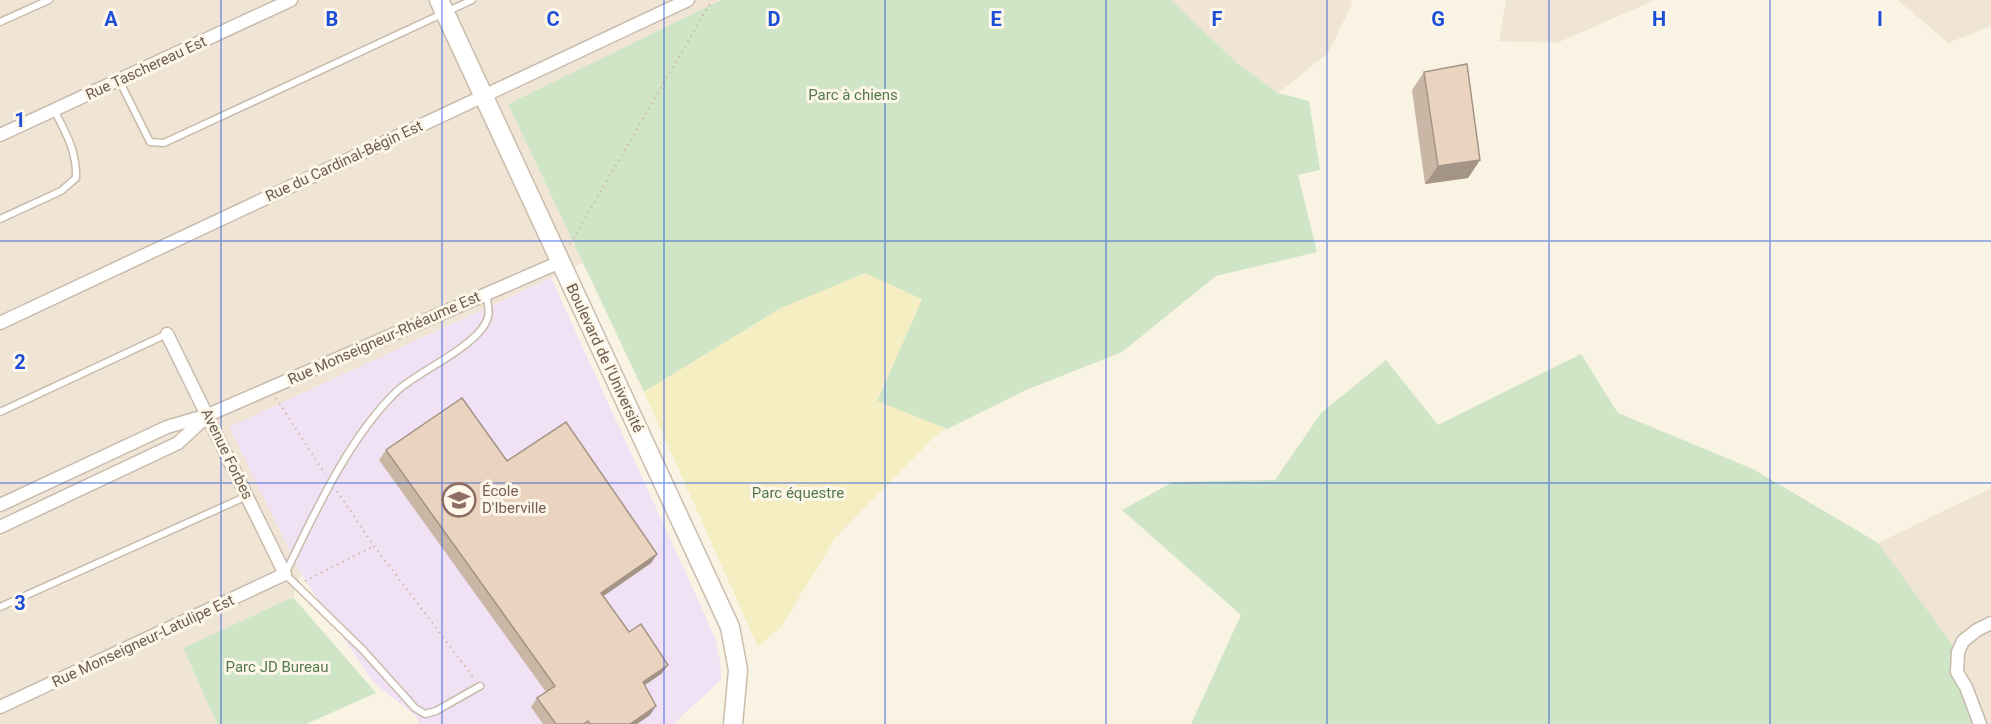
<svg xmlns="http://www.w3.org/2000/svg" width="1991" height="724" viewBox="0 0 1991 724" font-family="Roboto,sans-serif">
<rect width="100%" height="100%" fill="#f9f3e4"/>
<path fill="#f0e5d4" d="M0 0H721L508 104 583 263 230 427 301 574 293 597 183 648 217 724H0Z
M1171 0H1351L1352 4 1328 53 1278 93 1237 63Z
M1506 0H1655L1557 43 1499 41Z
M1898 0H1991V26L1948 43Z
M1991 488V724H1980L1971 703 1957 652 1878 543Z"/>
<path fill="#f0e1f5" d="M551 278 704 613 716 641 720 661 721 680 673 724H419L417 717 373 682 301 574 229 427Z"/>
<path fill="#cfe5c5" d="M721 0H1171L1237 63 1278 93 1309 101 1320 170 1298 175 1317 252 1216 276 1122 352 1026 390 947 429 877 401 922 299 781 308 644 392 508 104Z
M1581 354 1618 413 1753 469 1878 543 1958 652V662L1980 724H1191L1241 615 1122 510 1173 482 1275 480 1321 413 1386 360 1438 425Z
M293 597 376 693 306 724H217L183 648Z"/>
<path fill="#f5eec3" d="M865 273 922 299 877 401 947 429 936 435 836 537 781 627 758 647 644 392 781 308Z"/>
<g fill="none" stroke-linecap="round" stroke-linejoin="round">
<g stroke="#c9bbac" stroke-width="9">
<path id="lane" d="M0 22 49 0
M119 80 150 142 164 143 472 0
M0 219 61 191 76 178C77 152 66 133 54 110
M0 412 167 334
M0 607 247 496
M480 686 436 711 425 714 415 708 363 650 285 574C314 514 349 437 397 391 418 371 481 345 488 317 490 311 487 301 486 295"/>
</g>
<g stroke="#c9bbac" stroke-width="15">
<path id="street" d="M0 135 291 0
M0 323 688 0
M0 505 167 427 208 415 560 262
M0 527 178 443 207 416
M0 707 285 574 167 334
M1980 724 1966 687 1957 672 1958 652 1963 641 1977 630 1991 623"/>
</g>
<g stroke="#ccbcab" stroke-width="21">
<path id="secondary" d="M439 0 730 627 738 670 733 724"/>
</g>
<path stroke="#d0b8a3" stroke-width="2" stroke-dasharray="1.5 4.5" stroke-linecap="butt" d="M570 244 712 0
M276 398 325 474
M337 491 374 546 474 678
M305 581 374 546"/>
<use href="#lane" stroke="#fff" stroke-width="6"/>
<use href="#street" stroke="#fff" stroke-width="12"/>
<use href="#secondary" stroke="#fff" stroke-width="18"/>
</g>
<path fill="#cab6a4" d="M1424 72 1480 160 1468 178 1425 184 1412 90Z
M386 450 657 554 651 563 603 596 629 632 668 665 661 674 645 685 650 715 637 724H543L531 707 537 698 546 692 379 460Z"/>
<path fill="#a49486" d="M1480 160 1468 178 1425 184 1438 166Z
M657 554 651 563 595 602 601 593Z
M668 665 661 674 636 691 643 682Z
M656 706 650 715 637 724H630Z"/>
<path fill="#ebd4bf" stroke="#a49486" stroke-width="1.5" d="M1467 64 1480 160 1438 166 1424 72Z
M462 398 507 461 566 422 657 554 601 593 629 632 641 624 668 665 643 682 656 706 630 724H590L588 721 584 724H556L537 698 555 686 386 450Z"/>
<path fill="none" stroke="#1d4ed8" stroke-width="1.5" stroke-opacity="0.55" d="M221 0V724M442 0V724M664 0V724M885 0V724M1106 0V724M1327 0V724M1549 0V724M1770 0V724M0 241H1991M0 483H1991"/>
<defs>
<g id="school-ring" transform="scale(1.725)"><circle r="9.5" fill="#fdf7ea" stroke="#8d6e63" stroke-width="1.5"/><path d="M0-5L7-2L0 1L-7-2ZM-4 1L0 2.5L4 1V4Q0 6-4 4Z" fill="#8d6e63"/></g>
</defs>
<g fill-rule="evenodd">
<use href="#school-ring" x="459" y="500"/>
</g>
<g text-anchor="middle" stroke-width="6" stroke-linejoin="round" paint-order="stroke">
<g font-size="15" fill="#6f5c4d" stroke="#fdf7ea">
<text transform="translate(146 68) rotate(-25)" y="5">Rue Taschereau Est</text>
<text transform="translate(344 161) rotate(-25)" y="5">Rue du Cardinal-Bégin Est</text>
<text transform="translate(384 338) rotate(-24)" y="5">Rue Monseigneur-Rhéaume Est</text>
<text transform="translate(605 358) rotate(65)" y="5">Boulevard de l'Université</text>
<text transform="translate(227 454) rotate(64)" y="5">Avenue Forbes</text>
<text transform="translate(143 641) rotate(-25)" y="5">Rue Monseigneur-Latulipe Est</text>
</g>
<g font-size="15" fill="#54794a" stroke="#fdf7ea">
<text x="853" y="100">Parc à chiens</text>
<text x="798" y="498">Parc équestre</text>
<text x="277" y="672">Parc JD Bureau</text>
</g>
<g font-size="15" fill="#785e54" stroke="#fdf7ea" text-anchor="start">
<text x="482" y="496">École<tspan x="482" dy="17">D'Iberville</tspan></text>
</g>
</g>
<g font-size="20" text-anchor="middle" font-weight="bold" fill="#1d4ed8" stroke="#fdf7ea" stroke-width="6" stroke-linejoin="round" paint-order="stroke">
<text x="111" y="26">A</text>
<text x="332" y="26">B</text>
<text x="553" y="26">C</text>
<text x="774" y="26">D</text>
<text x="996" y="26">E</text>
<text x="1217" y="26">F</text>
<text x="1438" y="26">G</text>
<text x="1659" y="26">H</text>
<text x="1880" y="26">I</text>
<text x="20" y="127">1</text>
<text x="20" y="369">2</text>
<text x="20" y="610">3</text>
</g>
</svg>
